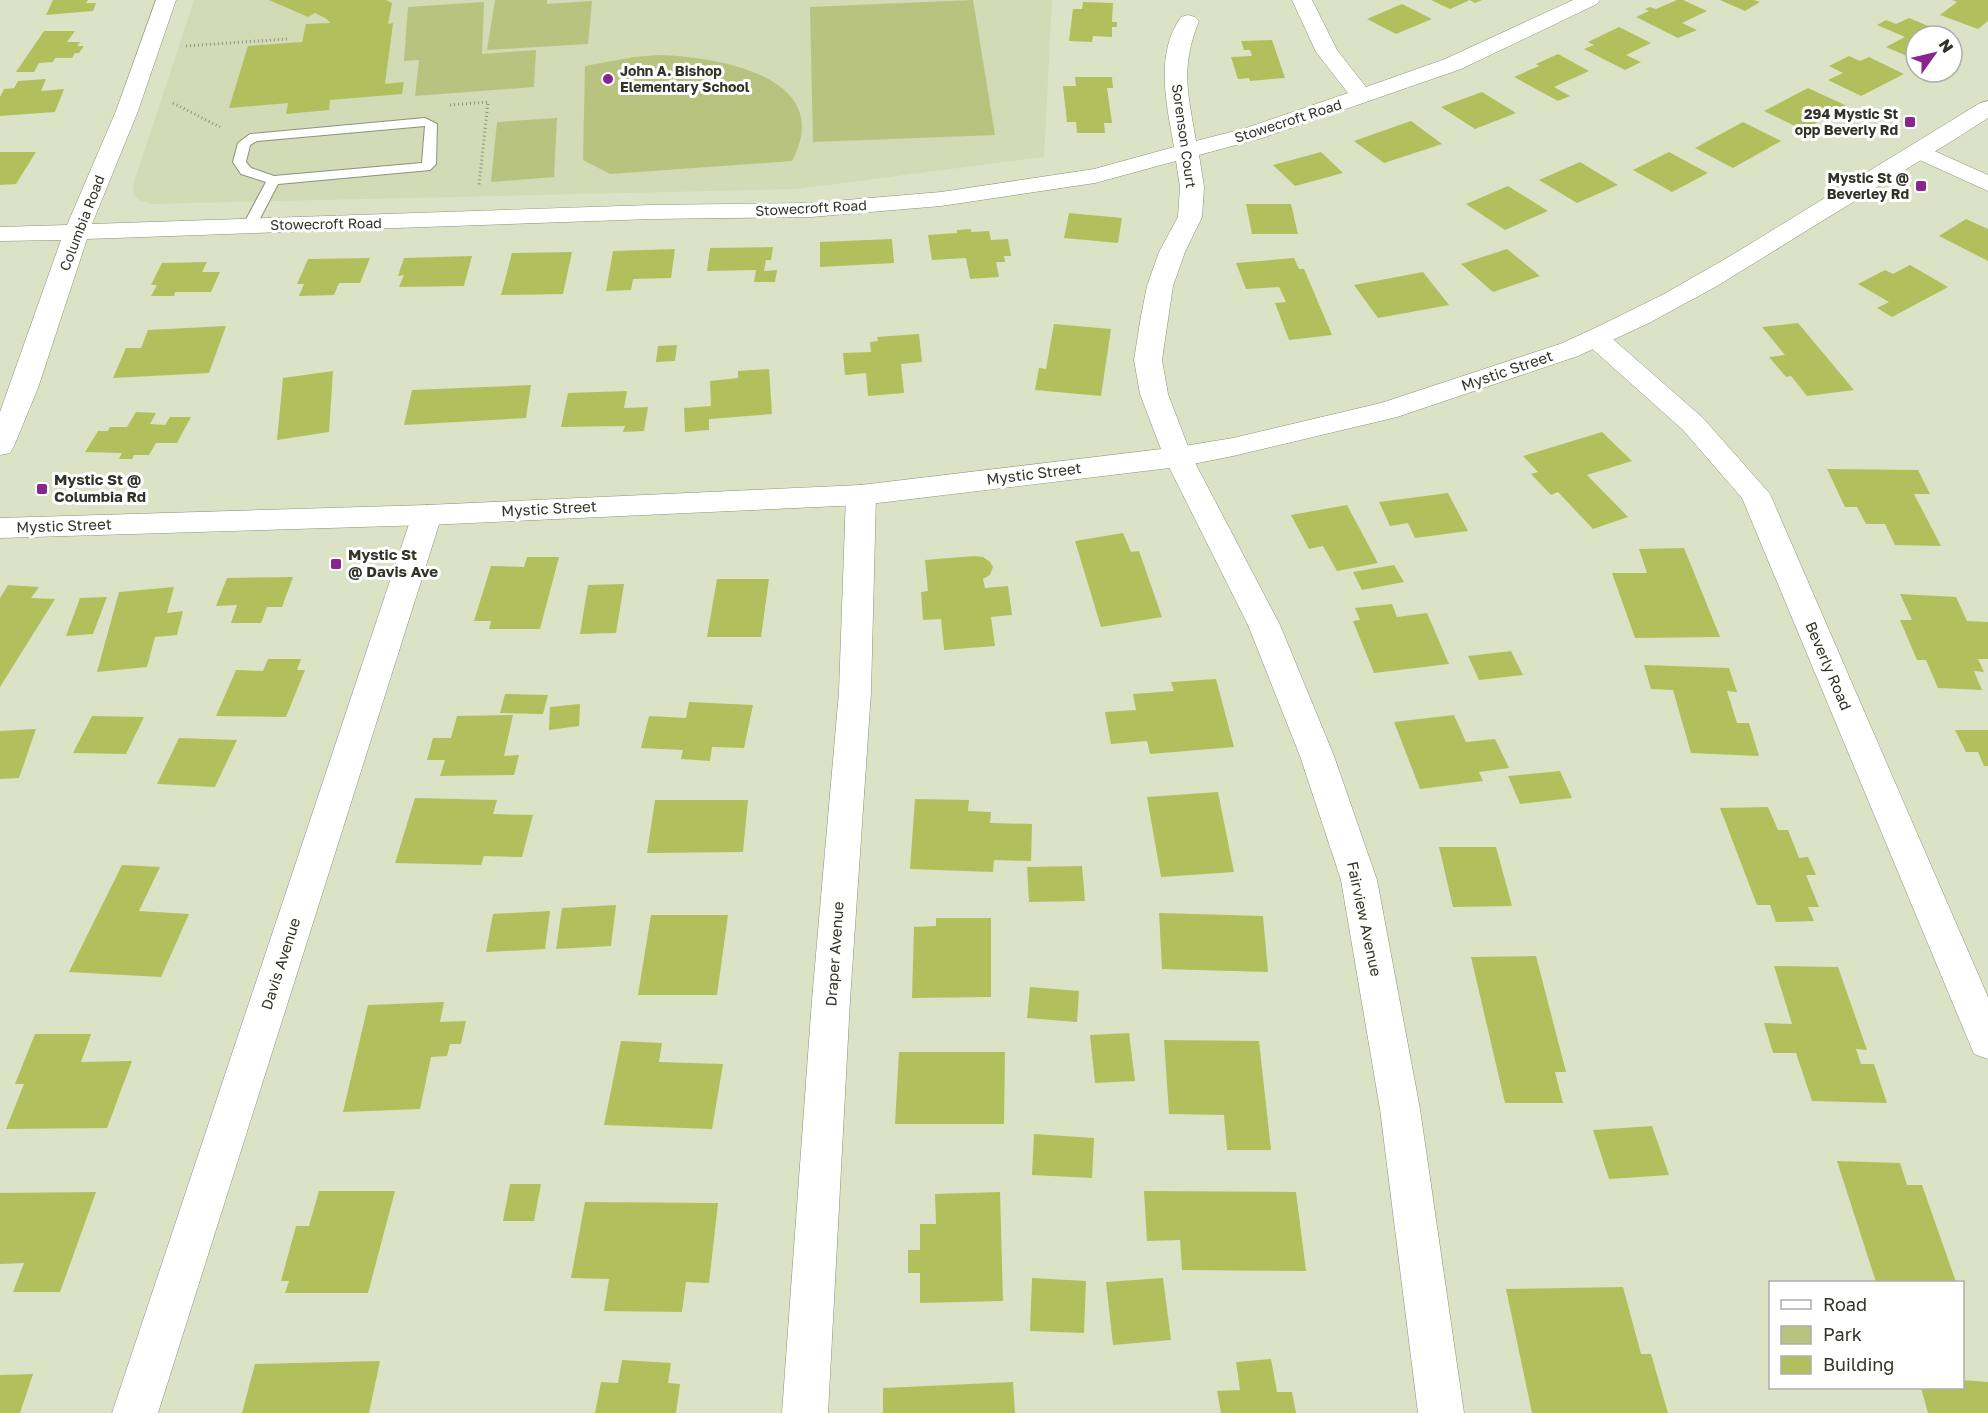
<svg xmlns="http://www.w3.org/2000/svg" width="1988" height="1413" viewBox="0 0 1988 1413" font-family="'Golos Text',sans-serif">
<rect width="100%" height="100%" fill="#dce2c6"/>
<path fill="#d3dab6" d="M194 0H1052L1044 157 796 189 151 204 139 200 134 194 133 185Z"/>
<path fill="#b7c37e" d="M495 0H547V4L592 1 588 44 487 50Z
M973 0 995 135 813 142 810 7Z
M484 2 482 54 536 50 534 87 415 96 419 60 404 61 408 7Z
M660 55C717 57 837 76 792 161L610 174 583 160 585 66 634 57Z
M557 118 554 177 491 182 497 122Z"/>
<path fill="#b1c05d" d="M53 0H88L86 3H96L93 11 46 15Z
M269 0H386L392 3 388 24 393 23 385 84 404 82 402 94 330 100 329 110 286 114 288 103 229 108 248 46 302 42 306 24 330 23 327 19 315 13 308 17Z
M1431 0H1482L1475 3 1470 0 1450 9Z
M1677 0H1683L1707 11 1682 23 1697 30 1678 38 1636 17 1649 11 1645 9 1650 7 1656 9Z
M1720 0H1754L1760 2 1745 11Z
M1952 0H1988V21L1978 29 1940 15 1957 2Z
M1083 2 1113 3 1112 22H1117V27H1112V37L1093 36 1092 42 1069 41 1073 9H1082Z
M1402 4 1432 19 1396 34 1367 19Z
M1909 18 1952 36 1959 39 1952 43V36H1916V60L1886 47 1905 37 1877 25 1886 20 1896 24Z
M1619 27 1651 43 1626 55 1641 62 1625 70 1584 49 1594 45 1588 42Z
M44 31H75L67 42H80L77 46H84L79 53H75L72 58H55L53 62 39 63 34 72H16Z
M1272 40 1285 78 1250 81 1249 78 1238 79 1231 57 1252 56 1250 50H1244L1241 41Z
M1558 54 1589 71 1554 87 1570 96 1558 101 1514 77 1539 66 1536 64Z
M1849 56 1860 61 1869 57 1904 74 1861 96 1828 80 1843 73 1829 66Z
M1075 77H1112L1113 88H1107L1112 123H1104L1105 133H1077L1076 122H1067L1063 86H1076Z
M46 79 41 91 64 89 55 112 0 116V97L4 89 14 88 18 81Z
M1808 88 1847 106 1803 130 1764 111Z
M1482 92 1516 113 1475 129 1441 107Z
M1411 121 1442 144 1384 163 1354 141Z
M1743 122 1781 141 1733 168 1695 148Z
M0 152H36L16 184 0 185Z
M1321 152 1343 173 1295 186 1273 165Z
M1669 152 1708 173 1672 192 1633 170Z
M1580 162 1618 185 1577 203 1539 180Z
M1508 186 1548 211 1505 230 1466 204Z
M1246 204H1291L1298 234H1252Z
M1069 213 1122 218 1118 243 1064 238Z
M1966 219 1988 229V261L1939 236Z
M971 229V232L989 231 991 240 1008 239 1011 256H1004L1005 262H996L999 277 970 279 966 258 932 260 928 235 957 233V230Z
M892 239 894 263 820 267V242Z
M773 247 771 260H766L764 271 777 270 775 282H754L756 270 707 271 710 248Z
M675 249 671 278 633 279 631 290 606 291 613 251Z
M1507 249 1540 276 1493 292 1461 264Z
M572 252 563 294 501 295 512 253Z
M472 256 464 286 399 287 404 275 398 276 404 258Z
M370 258 360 283H339L334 295 299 296 304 284H297L308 259Z
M1294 258 1299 269H1304L1332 335 1289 340 1275 303 1286 302 1279 287 1246 289 1236 263Z
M207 262 202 272H220L211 292H175L174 296H151L157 285H151L162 263Z
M1910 265 1948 287 1892 317 1877 308 1889 302 1858 284 1885 270 1893 274Z
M1423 272 1449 305 1378 318 1354 285Z
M1798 323 1854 390 1807 396 1791 376 1786 377 1769 357 1785 355 1762 327Z
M1054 324 1111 329 1101 396 1035 390 1039 368 1046 369Z
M226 326 209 373 113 378 126 348H141L148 330Z
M919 334 922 362 901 364 904 393 868 396 866 373 845 375 843 353 871 352 870 342 878 341 877 337Z
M677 345 675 361 656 362 658 346Z
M769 369 772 414 709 419V430L685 432 684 408 711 406 710 381 738 378V371Z
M333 371 329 432 277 440 283 378Z
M531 385 526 418 404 425 412 390Z
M627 391 624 408 648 407 644 431 623 432 625 426 561 427 568 393Z
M136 412 156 413 150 424 165 425 170 417H191L177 443H156L149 455H134L132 459H119L122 453 85 452 98 431H108L110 427H127Z
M1602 432 1632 461 1587 475 1628 517 1593 529 1558 492 1551 495 1531 474 1538 472 1523 456Z
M1827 469 1918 470 1930 494H1914L1941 546 1895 545 1885 524H1866L1857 507H1845Z
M1448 493 1468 531 1415 538 1408 523 1390 526 1379 502Z
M1347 505 1378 563 1337 571 1323 546 1309 549 1291 515Z
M1123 533 1131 552 1139 551 1162 617 1101 627 1075 541Z
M1684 548 1720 637 1635 638 1612 573H1647L1639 549Z
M974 556 983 557 990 562 993 567 990 575 983 579 985 588 1008 586 1012 615 991 617 995 646 944 650 941 619 923 620 921 592 928 591 925 560Z
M527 557H559L540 629H489L491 621H474L491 566 524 567Z
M1394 565 1404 582 1362 590 1353 572Z
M293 577 282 607H267L261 623H231L237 605 216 606 227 578Z
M717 579H769L761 637H707Z
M624 584 616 633 580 634 588 585Z
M8 585 39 587 31 598 55 599 0 687V598Z
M174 587 167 613 183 611 177 635 155 637 147 667 97 672 119 592Z
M1900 594 1956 597 1967 621 1988 622V659H1978L1984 672 1974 671 1982 690 1938 688 1926 660H1917L1900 620H1912Z
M107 597 93 634 66 636 80 598Z
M1392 604 1397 617 1427 613 1449 664 1374 673 1353 621 1360 620 1355 608Z
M1511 651 1523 675 1479 680 1468 656Z
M268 659H301L297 670H305L286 717 216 716 236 670 263 671Z
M1644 665 1729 668 1737 692 1727 691 1737 723H1749L1759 756 1691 753 1673 690 1651 689Z
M1216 679 1234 747 1150 754 1147 741 1111 744 1105 712 1136 710 1133 694 1174 691 1171 682Z
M505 694 548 695 543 714 500 713Z
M689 702 753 705 744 748 712 747 710 761 681 759 683 750 641 748 649 716 686 718Z
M580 704 579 726 549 730 550 707Z
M513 715 504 756 519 755 514 775 440 776 445 760H427L433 738H451L457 716Z
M1454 715 1466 742 1495 739 1509 768 1479 772 1483 781 1420 789 1394 722Z
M92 716 144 717 126 754 73 753Z
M36 729 19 778 0 779V731Z
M1955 730H1988V766H1984L1978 752H1966Z
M179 738 237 740 215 787 157 784Z
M1560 771 1572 798 1520 804 1508 776Z
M1218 792 1234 872 1161 877 1147 797Z
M415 798 497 800 493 814 533 815 522 857 484 856 481 865 395 863Z
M915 799 969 800 968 811 991 812 990 823 1032 824 1031 861 994 860 993 872 910 869Z
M655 800H748L743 852 647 853Z
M1768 807 1778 830H1788L1799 858 1808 857 1816 875H1806L1819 907H1808L1814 921 1776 922 1770 905H1757L1720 808Z
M1439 847H1496L1512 906 1453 907Z
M122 865 160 867 139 911 189 914 161 977 69 972Z
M1082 866 1085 901 1029 902 1027 867Z
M616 905 611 946 556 949 562 908Z
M550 911 545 949 486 952 493 914Z
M1159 913 1263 916 1268 972 1162 969Z
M651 915H728L717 995H638Z
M936 918H991V997L912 998 914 927 936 926Z
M1536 956 1566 1072H1555L1563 1103H1505L1471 957Z
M1774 966 1838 967 1867 1050 1856 1049 1861 1064H1874L1887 1103 1812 1101 1796 1053H1773L1764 1023 1792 1024Z
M1030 987 1079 991 1077 1022 1027 1018Z
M444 1002 440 1022 466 1021 461 1044H450L447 1056 431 1057 420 1109 343 1112 368 1005Z
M1129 1033 1135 1081 1095 1083 1090 1035Z
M35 1034H91L81 1062 132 1061 107 1128 6 1129 24 1084H15Z
M1164 1040 1259 1041 1271 1150H1227L1224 1115 1169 1114Z
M621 1041 662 1043 659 1062 723 1064 712 1129 604 1125Z
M899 1052H1005L1004 1124H895Z
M1652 1126 1669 1175 1609 1179 1593 1130Z
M1034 1134 1094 1138 1092 1178 1032 1175Z
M1837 1161 1900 1163 1907 1185H1922L1956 1282H1876Z
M510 1184H541L534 1221H503Z
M319 1191H395L368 1293H285L289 1281H281L296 1226H309Z
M1144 1191 1296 1192 1306 1271 1182 1270 1180 1240 1147 1241Z
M96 1192 60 1292H13L24 1263 0 1264V1193Z
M1000 1192 1003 1301 920 1303V1273H908V1250H920V1224H936L935 1194Z
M585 1202 718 1203 709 1283 686 1282 682 1312 604 1311 609 1279 571 1278Z
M1032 1278 1086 1281 1084 1333 1030 1331Z
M1163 1278 1171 1340 1113 1345 1106 1282Z
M1623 1287 1641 1354H1651L1668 1413H1532L1506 1289Z
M1271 1359 1277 1392H1292L1296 1413H1221L1217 1391 1240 1390 1236 1362Z
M622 1360 671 1363 668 1383 680 1384 676 1413H595L601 1382 618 1383Z
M380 1361 369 1413H242L255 1364Z
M33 1374 20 1413H0V1375Z
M1962 1380 1988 1382V1413H1928L1921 1388H1962Z
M1013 1382 1015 1413H883V1388Z"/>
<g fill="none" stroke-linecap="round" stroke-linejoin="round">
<g stroke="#8d9278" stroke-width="2">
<path id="service" d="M425 118 437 124 436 164 430 170 278 184 255 228H245L243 225 266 182 241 174 233 162 238 143 250 134ZM425 126 422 163 274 176 251 168 246 162 250 145 257 141Z"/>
</g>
<g stroke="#8d9278" stroke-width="1">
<path id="minor" d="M156 0H176L138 111 92 224 651 205 811 203 941 192 1094 169 1174 147C1167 105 1154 55 1181 17L1188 15 1195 17 1199 21C1180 68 1188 93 1196 141L1246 128 1348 93 1316 52 1292 0H1312L1337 50 1366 87 1445 59 1573 0H1600L1597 4 1461 69 1262 138 1199 155 1204 187 1202 217 1185 252 1173 286 1162 360 1168 394 1192 457 1280 625 1334 756 1377 880 1420 1109 1464 1413H1418L1380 1109 1341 880 1300 756 1248 625 1164 457 1140 394 1134 360 1141 316 1147 286 1159 252 1178 217 1180 187 1176 161 1095 183 941 206 811 217 651 219 87 239 38 388 14 446 10 453 0 455V412L61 240 0 241V227L67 225 116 111Z
M1921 145 1988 175V191L1913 157 1909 152 1913 147Z
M1597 331 1606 333 1703 418 1770 494 1988 997V1059L1974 1054 1969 1042 1742 498 1683 430 1588 345 1584 339 1588 333Z
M861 485 871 488 876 495 871 692 850 1000 828 1413H782L812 1000 839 692 846 495 851 488Z
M427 505 438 508 442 515 158 1413H112L412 515 416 508Z"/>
</g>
<g stroke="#8d9278" stroke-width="1">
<path id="trunk" d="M1988 101V118L1960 136 1717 286 1649 323 1578 356 1397 417 1233 456 1178 467 861 505 427 525 0 538V518L427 505 861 485 1178 447 1233 438 1381 403 1560 344 1595 328 1664 294 1732 255 1980 103Z"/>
</g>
<path stroke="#8e927e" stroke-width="3" stroke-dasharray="1 3" stroke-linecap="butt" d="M186 46 287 39
M173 103 220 127
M450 105 488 102 479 185"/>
<use href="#service" fill="#fff" fill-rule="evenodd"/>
<use href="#minor" fill="#fff" fill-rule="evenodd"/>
<use href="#trunk" fill="#fff" fill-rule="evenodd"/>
</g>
<g fill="#88258e" stroke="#fff" stroke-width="2">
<circle cx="608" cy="79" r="6"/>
<rect x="1904" y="116" width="12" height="12" rx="3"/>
<rect x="1915" y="180" width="12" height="12" rx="3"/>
<rect x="36" y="483" width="12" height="12" rx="3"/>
<rect x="330" y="558" width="12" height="12" rx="3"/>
</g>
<g text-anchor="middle" stroke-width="6" stroke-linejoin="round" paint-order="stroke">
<g font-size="14" font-weight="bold" fill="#323429" stroke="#fff" text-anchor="end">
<text x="620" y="76" text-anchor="start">John A. Bishop<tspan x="620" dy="16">Elementary School</tspan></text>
<text x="1898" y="119">294 Mystic St<tspan x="1898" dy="16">opp Beverly Rd</tspan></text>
<text x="1909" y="183">Mystic St @<tspan x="1909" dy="16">Beverley Rd</tspan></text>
</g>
<g font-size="14" fill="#323429" stroke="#fff">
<text transform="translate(1288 121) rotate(-18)" y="5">Stowecroft Road</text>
<text transform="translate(1184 136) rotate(82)" y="5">Sorenson Court</text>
<text transform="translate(811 208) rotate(-3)" y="5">Stowecroft Road</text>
<text transform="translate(82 223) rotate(-69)" y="5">Columbia Road</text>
<text transform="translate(326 224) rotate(-1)" y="5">Stowecroft Road</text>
</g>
<g font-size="15" fill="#323429" stroke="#fff">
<text transform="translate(1507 371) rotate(-19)" y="5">Mystic Street</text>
<text transform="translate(1034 474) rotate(-7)" y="5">Mystic Street</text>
<text transform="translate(549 509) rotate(-3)" y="5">Mystic Street</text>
<text transform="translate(64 526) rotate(-2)" y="5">Mystic Street</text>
<text transform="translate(1828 666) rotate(67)" y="5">Beverly Road</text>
<text transform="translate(1364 919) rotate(78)" y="5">Fairview Avenue</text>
<text transform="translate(835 954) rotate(-86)" y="5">Draper Avenue</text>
<text transform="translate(281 964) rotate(-72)" y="5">Davis Avenue</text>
</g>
<g font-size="15" font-weight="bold" fill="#323429" stroke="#fff" text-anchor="start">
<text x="54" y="485">Mystic St @<tspan x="54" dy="17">Columbia Rd</tspan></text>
<text x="348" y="560">Mystic St<tspan x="348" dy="17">@ Davis Ave</tspan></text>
</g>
</g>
<rect x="1769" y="1281" width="195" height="108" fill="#ffffff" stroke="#adaea9" stroke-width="1.5"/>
<rect x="1781" y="1300" width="30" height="9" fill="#ffffff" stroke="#adaea9" stroke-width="1.5"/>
<text x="1823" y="1311" font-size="18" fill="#323429">Road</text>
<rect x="1781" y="1326" width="30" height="18" fill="#b7c37e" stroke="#adaea9" stroke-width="1.5"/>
<text x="1823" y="1341" font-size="18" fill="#323429">Park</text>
<rect x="1781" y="1356" width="30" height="18" fill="#b1c05d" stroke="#adaea9" stroke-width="1.5"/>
<text x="1823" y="1371" font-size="18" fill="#323429">Building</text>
<g transform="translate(1934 54) rotate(56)"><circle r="28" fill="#ffffff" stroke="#adaea9" stroke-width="1.5"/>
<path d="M0-4.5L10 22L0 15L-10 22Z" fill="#88258e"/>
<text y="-9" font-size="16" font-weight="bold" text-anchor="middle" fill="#323429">N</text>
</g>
</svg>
